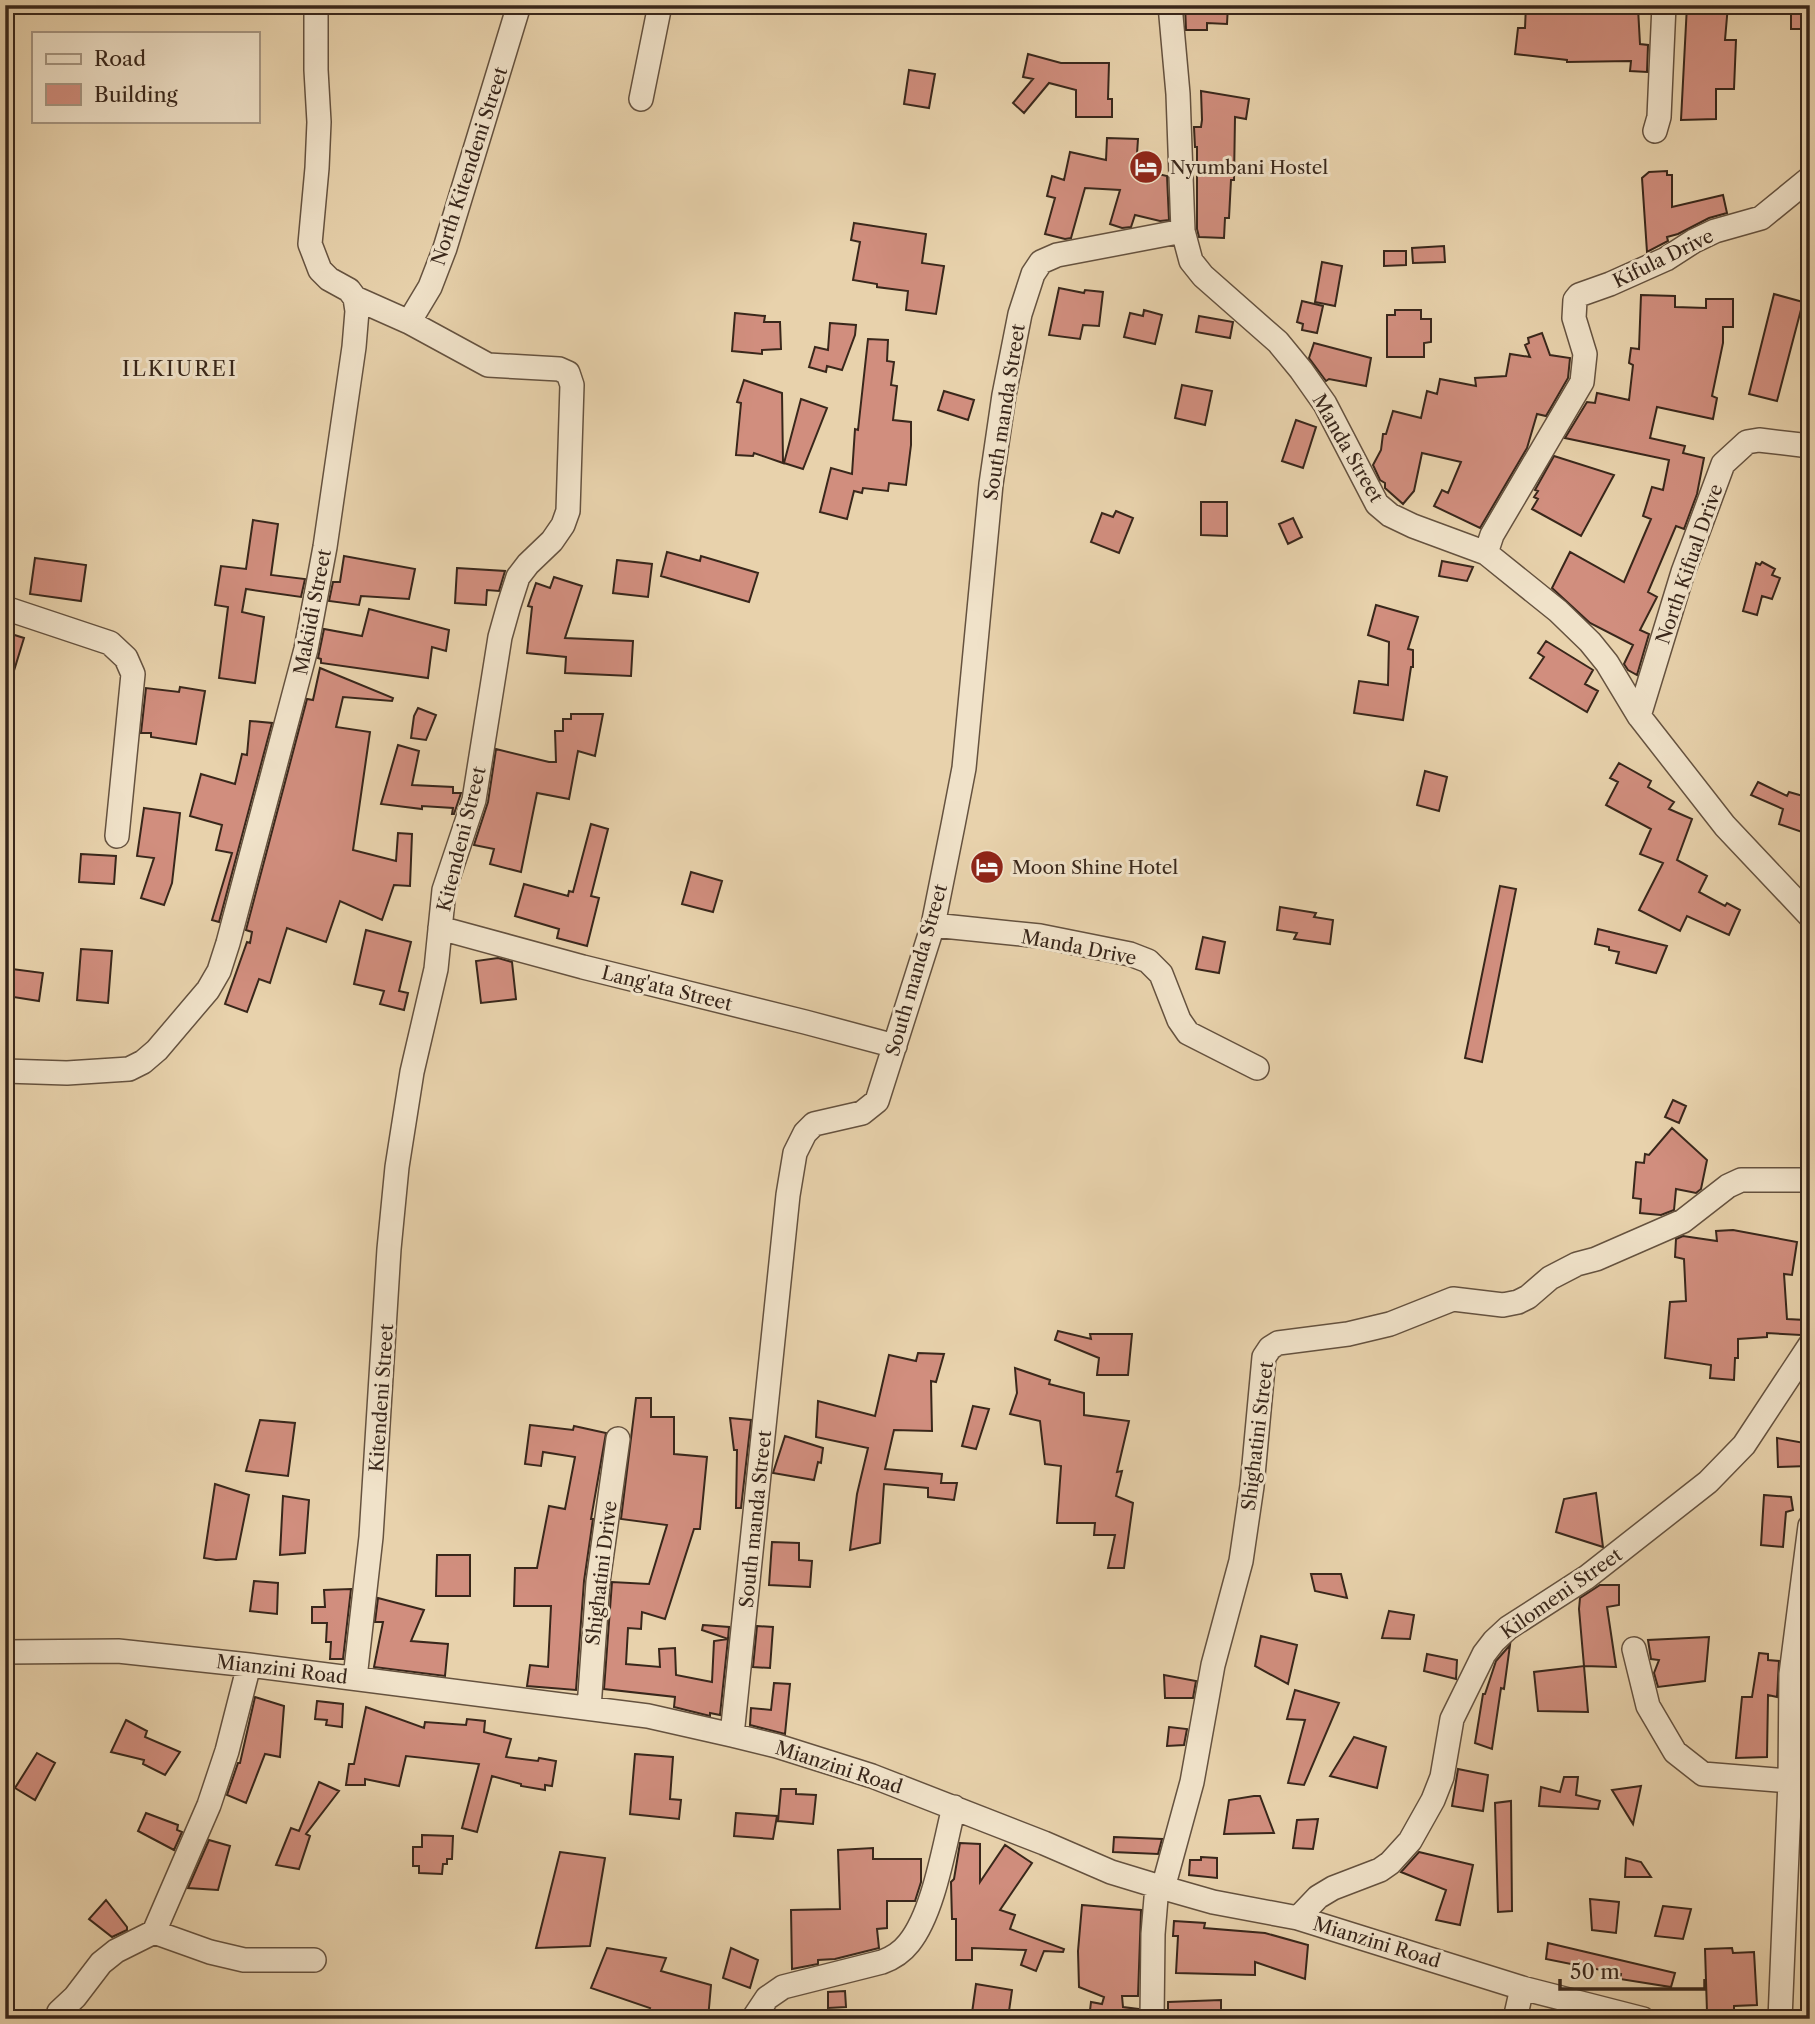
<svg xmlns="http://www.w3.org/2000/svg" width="1815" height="2024" viewBox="0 0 1815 2024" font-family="'Libre Caslon Text',serif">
<rect width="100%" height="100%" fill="#e8d2ac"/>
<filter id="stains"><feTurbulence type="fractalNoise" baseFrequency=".00286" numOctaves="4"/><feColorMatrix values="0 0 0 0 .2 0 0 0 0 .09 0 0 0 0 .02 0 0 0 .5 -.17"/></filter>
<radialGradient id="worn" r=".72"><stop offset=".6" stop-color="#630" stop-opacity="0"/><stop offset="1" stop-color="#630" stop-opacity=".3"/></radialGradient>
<path fill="#d18e7e" stroke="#39271b" stroke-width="2" d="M1185 5H1228L1227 24 1207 23V30H1186Z
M1526 5 1638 8 1640 44 1648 45 1647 72 1630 71 1631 61 1567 62V60L1515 54 1518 28H1525Z
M1687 5H1728L1725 40H1736L1734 89H1716V119L1681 120Z
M1791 5H1810V29H1791Z
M1028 54 1061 63H1109L1108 99H1112V117H1076V90L1049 83 1024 113 1013 103 1033 79 1023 77Z
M909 70 935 74 929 108 904 104Z
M1201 91 1249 99 1246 119 1235 117 1234 180H1231L1229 218H1225L1224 238 1199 237 1197 229V147H1195L1194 127H1201L1202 120Z
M1107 138 1138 139 1136 169 1167 176 1169 220 1160 221 1135 215 1131 227 1122 228 1110 224 1120 190 1085 188 1071 238 1065 239 1045 234 1055 198 1047 196 1052 176 1064 180 1070 152 1106 160Z
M1667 171V175H1672V207L1723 195 1727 213 1709 218 1678 234 1667 237 1668 241 1647 252 1642 178 1649 172Z
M854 223 926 234 922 263 944 266 936 314 906 310 908 291 877 287V284L853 280 860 242 851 240Z
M1444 246 1445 262 1413 263 1412 248Z
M1384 251H1406V265L1384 266Z
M1322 262 1342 266 1335 306 1315 302Z
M1059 288 1084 293 1085 290 1103 292 1099 326 1083 325 1080 339 1049 335Z
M1774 294 1803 302 1777 401 1749 394Z
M1641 295 1675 296V307L1706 308V299H1733V327H1723V343L1712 396 1717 398 1713 419 1657 407 1650 438 1685 446 1683 453 1704 458 1697 494 1684 529 1676 526 1648 592 1657 597 1640 630 1649 634 1637 675 1628 670 1624 664 1633 645 1590 623 1552 588 1570 552 1624 582 1651 519 1643 516 1652 487 1663 490 1669 460 1565 438 1587 402 1595 403 1597 393 1629 400 1633 365 1629 363 1631 348 1639 349Z
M1302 301 1323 306 1317 333 1302 330 1303 324 1297 322Z
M1144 310 1162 315 1155 344 1124 337 1130 313 1143 316Z
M1395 310H1421V319H1431V342L1424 343V357H1387V315H1395Z
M735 313 765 316 764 322H780L781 349 762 350V354L732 351Z
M1199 316 1233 322 1230 338 1196 332Z
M830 323 856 325 855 335 842 370 827 366 826 372 809 367 815 347 828 350Z
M1542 333 1550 355 1570 358 1568 378 1546 416 1537 414 1527 448 1480 528 1434 506 1442 490 1448 493 1461 462 1422 453 1414 491 1403 504 1385 488V483L1380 480 1373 465 1381 450 1383 434H1386L1393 411 1421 418 1427 391 1437 394 1440 379 1476 386 1475 378 1506 376 1510 354 1530 357 1525 345 1529 343 1528 338Z
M868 339 888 340 887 361 894 362 891 385 897 386 893 420 911 422V445L906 485 889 483 888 491 863 488 862 493 854 491 847 519 820 512 831 468 852 474 855 429 858 430Z
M1314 343 1371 358 1366 386 1329 379 1326 381 1309 358Z
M744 380 782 393 783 463 754 453 753 456 736 455 741 403 737 402Z
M1182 385 1212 391 1205 425 1175 418Z
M944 391 974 400 968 420 938 410Z
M801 399 827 408 803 469 784 463Z
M1296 420 1316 427 1303 468 1282 461Z
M1554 456 1614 475 1581 536 1532 509 1538 499 1534 497 1538 491 1535 490Z
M1201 502H1227V536L1201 535Z
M1116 511 1133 518 1119 553 1091 542 1102 513 1113 517Z
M1293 518 1302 537 1288 544 1279 524Z
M253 520 278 524 271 575 305 579 301 597 246 589 242 612 264 617 255 683 219 678 228 607 215 605 221 566 246 569Z
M667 552 700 561 701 556 758 573 749 602 661 576Z
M344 556 415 569 409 599 361 596 359 605 329 601 333 582H340Z
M35 558 86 565 81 601 30 594Z
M617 560 652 564 648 597 613 593Z
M1442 561 1473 567 1467 581 1439 576Z
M1762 562 1775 569 1772 575 1780 578 1772 599 1762 596 1757 615 1743 611 1756 563 1760 565Z
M457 568 505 571 499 591 487 590 486 605 455 603Z
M554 577 582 586 565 638 633 641 631 676 565 673 566 657 527 653 532 607 528 606 536 583 550 588Z
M1376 605 1418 617 1408 649 1413 650V667H1411L1403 720 1354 713 1359 681 1388 685 1389 642 1368 635Z
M369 609 449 630 446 651 432 647 428 678 321 663V659L318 658 324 629 362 636Z
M5 632 24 638 9 687H5Z
M1546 641 1593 670 1585 684 1598 691 1587 712 1530 678 1544 657 1538 653Z
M320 668 393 698 392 701 343 697 336 727 370 732 353 850 396 861 398 833 412 834 410 886 394 885 382 920 340 901 326 942 287 928 270 983 259 979 247 1012 225 1004 247 942 250 943 252 932 246 930 307 699 313 700Z
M180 687 205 691 196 744 151 737V733H141L146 688 179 692Z
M418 708 436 715 426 740 411 738 414 716Z
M571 714H603L595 756 578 751 569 799 537 793 521 872 490 864 494 849 474 845 488 802 496 749 549 762H556L555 731H563V719H571Z
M250 721 272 723 219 922 212 920 232 853 216 850 222 825 190 816 201 774 235 784 242 754 247 755Z
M398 745 419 751 412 785 453 787V793H461L454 814H452L453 808 422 806V809L381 804Z
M1619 763 1651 781 1648 787 1674 802 1669 809 1692 819 1677 860 1707 876 1699 892 1725 906 1727 903 1740 910 1729 935 1687 916 1680 931 1639 910 1663 863 1640 854 1651 829 1606 805 1618 782 1610 778Z
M1425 771 1447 777 1439 811 1417 805Z
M1758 782 1787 796 1789 792 1810 798V808L1802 832 1779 824 1783 809 1751 795Z
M144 808 180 813 172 883 164 905 141 898 154 858 137 856Z
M591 824 608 829 591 896 599 898 587 946 557 938 559 929 515 916 524 884 568 896 569 891 573 892Z
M81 854 116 856 114 884 79 882Z
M691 872 722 881 713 912 682 904Z
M1500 886 1516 889 1482 1062 1465 1058Z
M1280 907 1316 913 1314 917 1333 920 1330 944 1294 939 1297 933 1277 930Z
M1598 929 1667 946 1656 973 1616 963 1619 952 1609 950V947L1595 944Z
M366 930 411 942 399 991 408 993 404 1010 380 1004 384 991 354 984Z
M1203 937 1225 942 1219 973 1196 969Z
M81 949 112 951 108 1003 77 1000Z
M498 958 512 962 516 999 481 1003 476 961Z
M12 969 43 973 39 1001 7 996Z
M1673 1100 1686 1106 1679 1123 1665 1117Z
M1672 1128 1707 1160 1701 1189 1696 1193 1676 1189 1674 1210 1661 1215 1640 1213 1641 1199 1633 1198 1636 1162 1644 1163 1645 1154 1649 1155Z
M1733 1230 1797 1242 1792 1275 1784 1274 1787 1319 1805 1320 1804 1332 1801 1335 1767 1333V1337L1738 1339V1358H1735L1734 1380 1710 1378 1711 1365 1665 1358 1670 1302 1686 1301 1684 1259 1675 1257 1676 1239 1683 1236 1717 1241 1716 1231Z
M1058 1331 1091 1339 1090 1334H1132L1128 1375H1097L1099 1358 1055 1340Z
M918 1353 944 1354 936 1382 931 1381 932 1431 894 1430 885 1469 942 1474 941 1483H957L954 1500 928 1497V1488L884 1484 880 1543 850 1550 857 1494 868 1448 816 1437 818 1401 875 1416 889 1355 916 1361Z
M1015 1368 1050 1380 1049 1384 1084 1393V1415L1129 1421 1117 1472 1122 1471 1116 1496 1133 1503 1124 1568H1108L1115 1535H1094L1095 1523H1057L1061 1466 1045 1464 1040 1421 1010 1414 1017 1393Z
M636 1398H651V1417H674V1454L707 1457 700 1529H694L665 1619 642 1612 641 1629 628 1628 626 1664 660 1667 659 1649 675 1648 676 1675 712 1682 714 1641 728 1639 720 1715 710 1713V1716L674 1707 675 1697 604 1689 612 1582 649 1584 667 1525 621 1519Z
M973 1406 989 1409 976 1449 962 1446Z
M730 1418 751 1420 741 1508H736L737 1450H734Z
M260 1420 295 1423 288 1476 246 1471Z
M530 1425 573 1430 574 1426 606 1433 591 1519H593L584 1581 576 1690 527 1686 530 1665 548 1667 551 1606H514L515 1568H537L549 1506 565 1509 575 1457 543 1452 541 1466 525 1464Z
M785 1436 823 1448 821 1463 818 1462 814 1480 773 1473Z
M1777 1438 1810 1444 1808 1466 1778 1467Z
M215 1484 249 1495 236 1559 216 1560 204 1558Z
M1596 1493 1603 1547 1556 1532 1564 1499Z
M1764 1495 1791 1497 1793 1510 1786 1512 1783 1547 1761 1545Z
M283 1496 309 1500 305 1553 280 1555Z
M772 1542 799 1543V1560L812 1561 810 1587 769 1585Z
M437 1555H470V1596H436Z
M1311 1574H1341L1347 1598 1315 1591Z
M254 1581 278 1583 277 1614 250 1611Z
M1600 1585H1619V1605L1607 1607 1616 1667 1584 1666 1579 1609 1580 1598Z
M351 1589 343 1659H330L331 1642H326L327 1623H312V1607H325L324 1590Z
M378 1598 424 1610 411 1641 448 1644 445 1676 374 1667 383 1622H375Z
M1389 1611 1414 1615 1410 1639 1382 1638Z
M703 1625 729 1627 728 1639 702 1630Z
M757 1626 773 1627 770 1668 753 1667Z
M1261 1636 1297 1645 1288 1684 1255 1666Z
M1709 1637 1705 1681 1658 1687 1654 1673 1659 1660 1651 1659 1648 1640Z
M1510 1645 1504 1689 1501 1688 1492 1749 1475 1743 1483 1694H1485L1496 1661Z
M1759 1653 1768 1654V1660L1779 1661 1777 1697 1768 1695 1767 1757 1736 1758 1742 1697H1752Z
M1427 1654 1457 1660 1456 1679 1424 1671Z
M1584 1666 1588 1712 1538 1711 1534 1672Z
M1164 1675 1196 1681 1193 1698H1165Z
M774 1683 790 1684 785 1734 750 1725 751 1708 771 1710Z
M1295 1690 1339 1703 1304 1785 1288 1783 1305 1720 1287 1719Z
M255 1697 284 1706 280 1757 265 1754 246 1803 227 1795 238 1763H240Z
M317 1701 343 1704 342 1727 326 1725 327 1720 315 1719Z
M366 1707 424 1728 425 1722 466 1725 467 1719 485 1721 484 1732 511 1739 506 1757 538 1761 539 1758 556 1761 552 1786 545 1785V1790L521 1786V1784L492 1776 477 1832 462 1828 479 1764 406 1756 399 1786 365 1779V1785H346L349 1764H354Z
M126 1720 147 1731 145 1737 180 1752 165 1775 143 1764 144 1760 111 1752Z
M1169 1727 1187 1729 1184 1745 1167 1746Z
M1354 1737 1386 1747 1377 1788 1330 1776Z
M37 1753 55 1763 35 1800 15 1788Z
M635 1754 673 1757 670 1799 681 1800 679 1819 630 1814Z
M1458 1769 1488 1775 1483 1811 1452 1806Z
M1564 1777H1578L1576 1795 1600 1801 1598 1809 1539 1806 1541 1787 1560 1792Z
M319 1782 339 1791 306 1834 310 1836 299 1869 276 1865 291 1828 299 1831Z
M1641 1786 1633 1824 1612 1790Z
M781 1789H796V1794L816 1795 813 1824 778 1821Z
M1254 1796H1260L1274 1833 1224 1834 1229 1800Z
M1511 1801 1512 1911 1498 1912 1495 1803Z
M146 1813 178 1825 177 1830 182 1832 174 1850 138 1831Z
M736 1813 777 1816 773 1839 734 1836Z
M1318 1819 1313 1849 1293 1848 1297 1820Z
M422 1835 453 1836 452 1859H447V1864H443L442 1874 419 1873V1866H413V1847H422Z
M1114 1837 1162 1839 1158 1854 1113 1852Z
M209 1840 230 1846 218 1890 188 1888Z
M960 1843 980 1844V1882L1005 1845 1032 1863 1000 1910 1015 1915 1010 1929 1064 1949 1063 1952 1044 1951 1036 1971 1021 1965 1026 1950 972 1948V1960H956V1919H952L951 1882 954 1879Z
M873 1848V1859H921V1882L915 1901H887V1928L877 1929 879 1948 835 1959 818 1960V1964L792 1969 791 1910 840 1909 838 1850Z
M560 1852 605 1858 590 1946 536 1948Z
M1419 1852 1473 1865 1460 1925 1436 1920 1446 1890 1401 1872Z
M1201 1857 1217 1858V1878L1189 1875 1190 1860H1201Z
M1626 1858 1641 1862 1651 1877H1625Z
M1590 1899 1619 1902 1616 1933 1592 1930Z
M106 1900 127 1927V1930L112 1937 89 1919Z
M1082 1905 1141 1910 1138 1996H1122L1123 2007 1138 2009V2019H1089L1091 2002 1102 2004 1104 1997 1079 1987 1078 1951Z
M1663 1906 1691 1909 1683 1939 1655 1936Z
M1174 1921 1205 1923 1204 1928 1265 1933 1308 1945 1305 1979 1255 1962V1975L1176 1973 1178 1936H1173Z
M1548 1943 1675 1973 1671 1987 1620 1979 1621 1974 1546 1959Z
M607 1948 666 1958 661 1971 711 1985 708 2019H646L650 2008 591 1988Z
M731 1948 758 1960 750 1988 723 1978Z
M1732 1948 1733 1953 1754 1952 1757 2005 1734 2006V2012H1707L1705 1949Z
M976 1984 1012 1990 1008 2018 972 2013Z
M845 1991 846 2007 828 2008V1992Z
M1221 2000V2016L1168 2018V2002Z"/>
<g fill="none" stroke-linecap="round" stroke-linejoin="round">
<g stroke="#65523f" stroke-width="26">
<path id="minor" d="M1170 5 1178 94 1183 231 1191 261 1203 276 1278 342 1301 370 1325 404 1377 504 1390 515 1413 526 1486 553 1558 611 1590 642 1607 663 1639 716 1725 826 1810 916
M641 99 660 5
M1655 131 1659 117 1664 5
M355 298 409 322 488 365 559 369 568 373 572 385 568 511 563 525 552 541 528 564 518 577 509 605 500 637 474 800 444 890 436 969 412 1072 397 1167 389 1249 371 1537 355 1678
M409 322 430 287 445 248 519 5
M1486 553 1492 535 1582 382 1585 354 1574 318 1575 300 1579 295 1610 284 1666 259 1694 241 1715 231 1761 218 1810 178
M5 608 110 643 126 658 133 674 117 836
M1639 716 1683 572 1723 464 1747 442 1759 440 1810 446
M933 925 1040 936 1130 954 1148 961 1161 974 1179 1020 1188 1033 1257 1068
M440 928 583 967 805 1022 895 1046
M5 1071 67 1073 129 1069 143 1062 157 1050 208 990 219 971 228 943 306 649 325 547 354 347 357 311 355 298 349 290 329 279 320 270 310 244 317 168 319 122 316 70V5
M1634 1649 1648 1706 1675 1752 1703 1774 1790 1781
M5 1652 118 1651 249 1665 648 1716 732 1735 777 1746 872 1776 1044 1843 1111 1872 1157 1886 1213 1902 1298 1918 1522 1988 1643 2019
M589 1708 598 1582 618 1439
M732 1735 788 1195 795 1153 805 1133 814 1124 862 1113 877 1101 933 925 953 825 964 768 991 484 1004 395 1020 314 1033 274 1041 262 1057 255 1183 231
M1163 1888 1192 1782 1213 1665 1241 1561 1252 1486 1264 1357 1270 1348 1278 1343 1348 1334 1390 1324 1453 1299 1503 1305 1518 1302 1528 1297 1550 1278 1577 1264 1596 1259 1683 1221 1728 1186 1741 1180H1810
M1298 1918 1318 1897 1333 1888 1380 1870 1390 1863 1410 1841 1433 1800 1442 1777 1452 1719 1484 1654 1494 1641 1508 1628 1587 1577 1708 1482 1744 1445 1810 1345
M154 1932 210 1952 244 1960H314
M59 2012 75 1997 101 1963 116 1951 154 1932 209 1805 227 1751 249 1665
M753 2019 767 1998 783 1987 882 1962C893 1958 902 1952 909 1943 934 1912 944 1846 954 1807
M1152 2019 1153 1934 1157 1886
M1515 2019 1522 1988
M1780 2019 1790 1781 1791 1674 1810 1526"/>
</g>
<use href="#minor" stroke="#f0e2c9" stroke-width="23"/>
</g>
<defs>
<g id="hotel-disc" transform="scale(1.75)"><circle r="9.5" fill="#8f2418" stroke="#f0e2c9"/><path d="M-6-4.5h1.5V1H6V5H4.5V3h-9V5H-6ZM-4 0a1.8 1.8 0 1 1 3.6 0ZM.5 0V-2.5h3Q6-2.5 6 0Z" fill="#fff"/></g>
</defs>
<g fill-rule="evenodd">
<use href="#hotel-disc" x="1146" y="167"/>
<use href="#hotel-disc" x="987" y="867"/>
</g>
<g text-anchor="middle" stroke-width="6" stroke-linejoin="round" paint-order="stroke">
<g font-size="19" fill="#39271b" stroke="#f0e2c9">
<text transform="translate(469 166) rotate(-72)" y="7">North Kitendeni Street</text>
<text transform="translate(1663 258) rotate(-26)" y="7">Kifula Drive</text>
<text transform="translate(1004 412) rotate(-81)" y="7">South manda Street</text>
<text transform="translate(1348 448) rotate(60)" y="7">Manda Street</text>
<text transform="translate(1689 564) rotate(-71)" y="7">North Kifual Drive</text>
<text transform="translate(312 612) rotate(-79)" y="7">Makiidi Street</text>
<text transform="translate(461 839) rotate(-76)" y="7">Kitendeni Street</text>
<text transform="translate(1079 947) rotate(11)" y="7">Manda Drive</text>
<text transform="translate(916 970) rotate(-74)" y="7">South manda Street</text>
<text transform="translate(667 988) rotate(14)" y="7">Lang'ata Street</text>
<text transform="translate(381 1398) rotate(-86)" y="7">Kitendeni Street</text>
<text transform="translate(1257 1436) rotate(-83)" y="7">Shighatini Street</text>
<text transform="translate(755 1519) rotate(-84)" y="7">South manda Street</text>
<text transform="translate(601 1573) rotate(-83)" y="7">Shighatini Drive</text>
<text transform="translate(1561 1593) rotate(-35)" y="7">Kilomeni Street</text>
<text transform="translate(282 1669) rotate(7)" y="7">Mianzini Road</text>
<text transform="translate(839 1767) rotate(18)" y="7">Mianzini Road</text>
<text transform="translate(1377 1942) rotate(17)" y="7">Mianzini Road</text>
</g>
<g font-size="19" fill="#39271b" stroke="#f0e2c9" text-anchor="start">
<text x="1170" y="174">Nyumbani Hostel</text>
<text x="1012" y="874">Moon Shine Hotel</text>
</g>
<g font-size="21" letter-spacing="2" fill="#39271b" stroke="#f0e2c9">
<text x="180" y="376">ILKIUREI</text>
</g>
</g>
<rect width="1815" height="2024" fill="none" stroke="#e8d2ac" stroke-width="28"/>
<rect x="7" y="7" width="1801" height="2010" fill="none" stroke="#39271b" stroke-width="3.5"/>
<rect x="14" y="14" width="1787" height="1996" fill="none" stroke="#39271b" stroke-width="2"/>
<rect x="32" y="32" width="228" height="91" fill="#f0e2c9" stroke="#a79783" stroke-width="2"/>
<rect x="46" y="54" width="35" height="10" fill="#f0e2c9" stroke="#a79783" stroke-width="2"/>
<text x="94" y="66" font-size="21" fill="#39271b">Road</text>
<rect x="46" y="84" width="35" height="21" fill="#d18e7e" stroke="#a79783" stroke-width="2"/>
<text x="94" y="102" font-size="21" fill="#39271b">Building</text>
<path d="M1560 1979v10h145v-10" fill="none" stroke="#39271b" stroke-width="3.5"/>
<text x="1570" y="1979" font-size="21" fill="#39271b" stroke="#f0e2c9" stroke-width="5" paint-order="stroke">50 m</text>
<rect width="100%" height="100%" filter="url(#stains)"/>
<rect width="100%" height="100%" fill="url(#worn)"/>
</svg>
